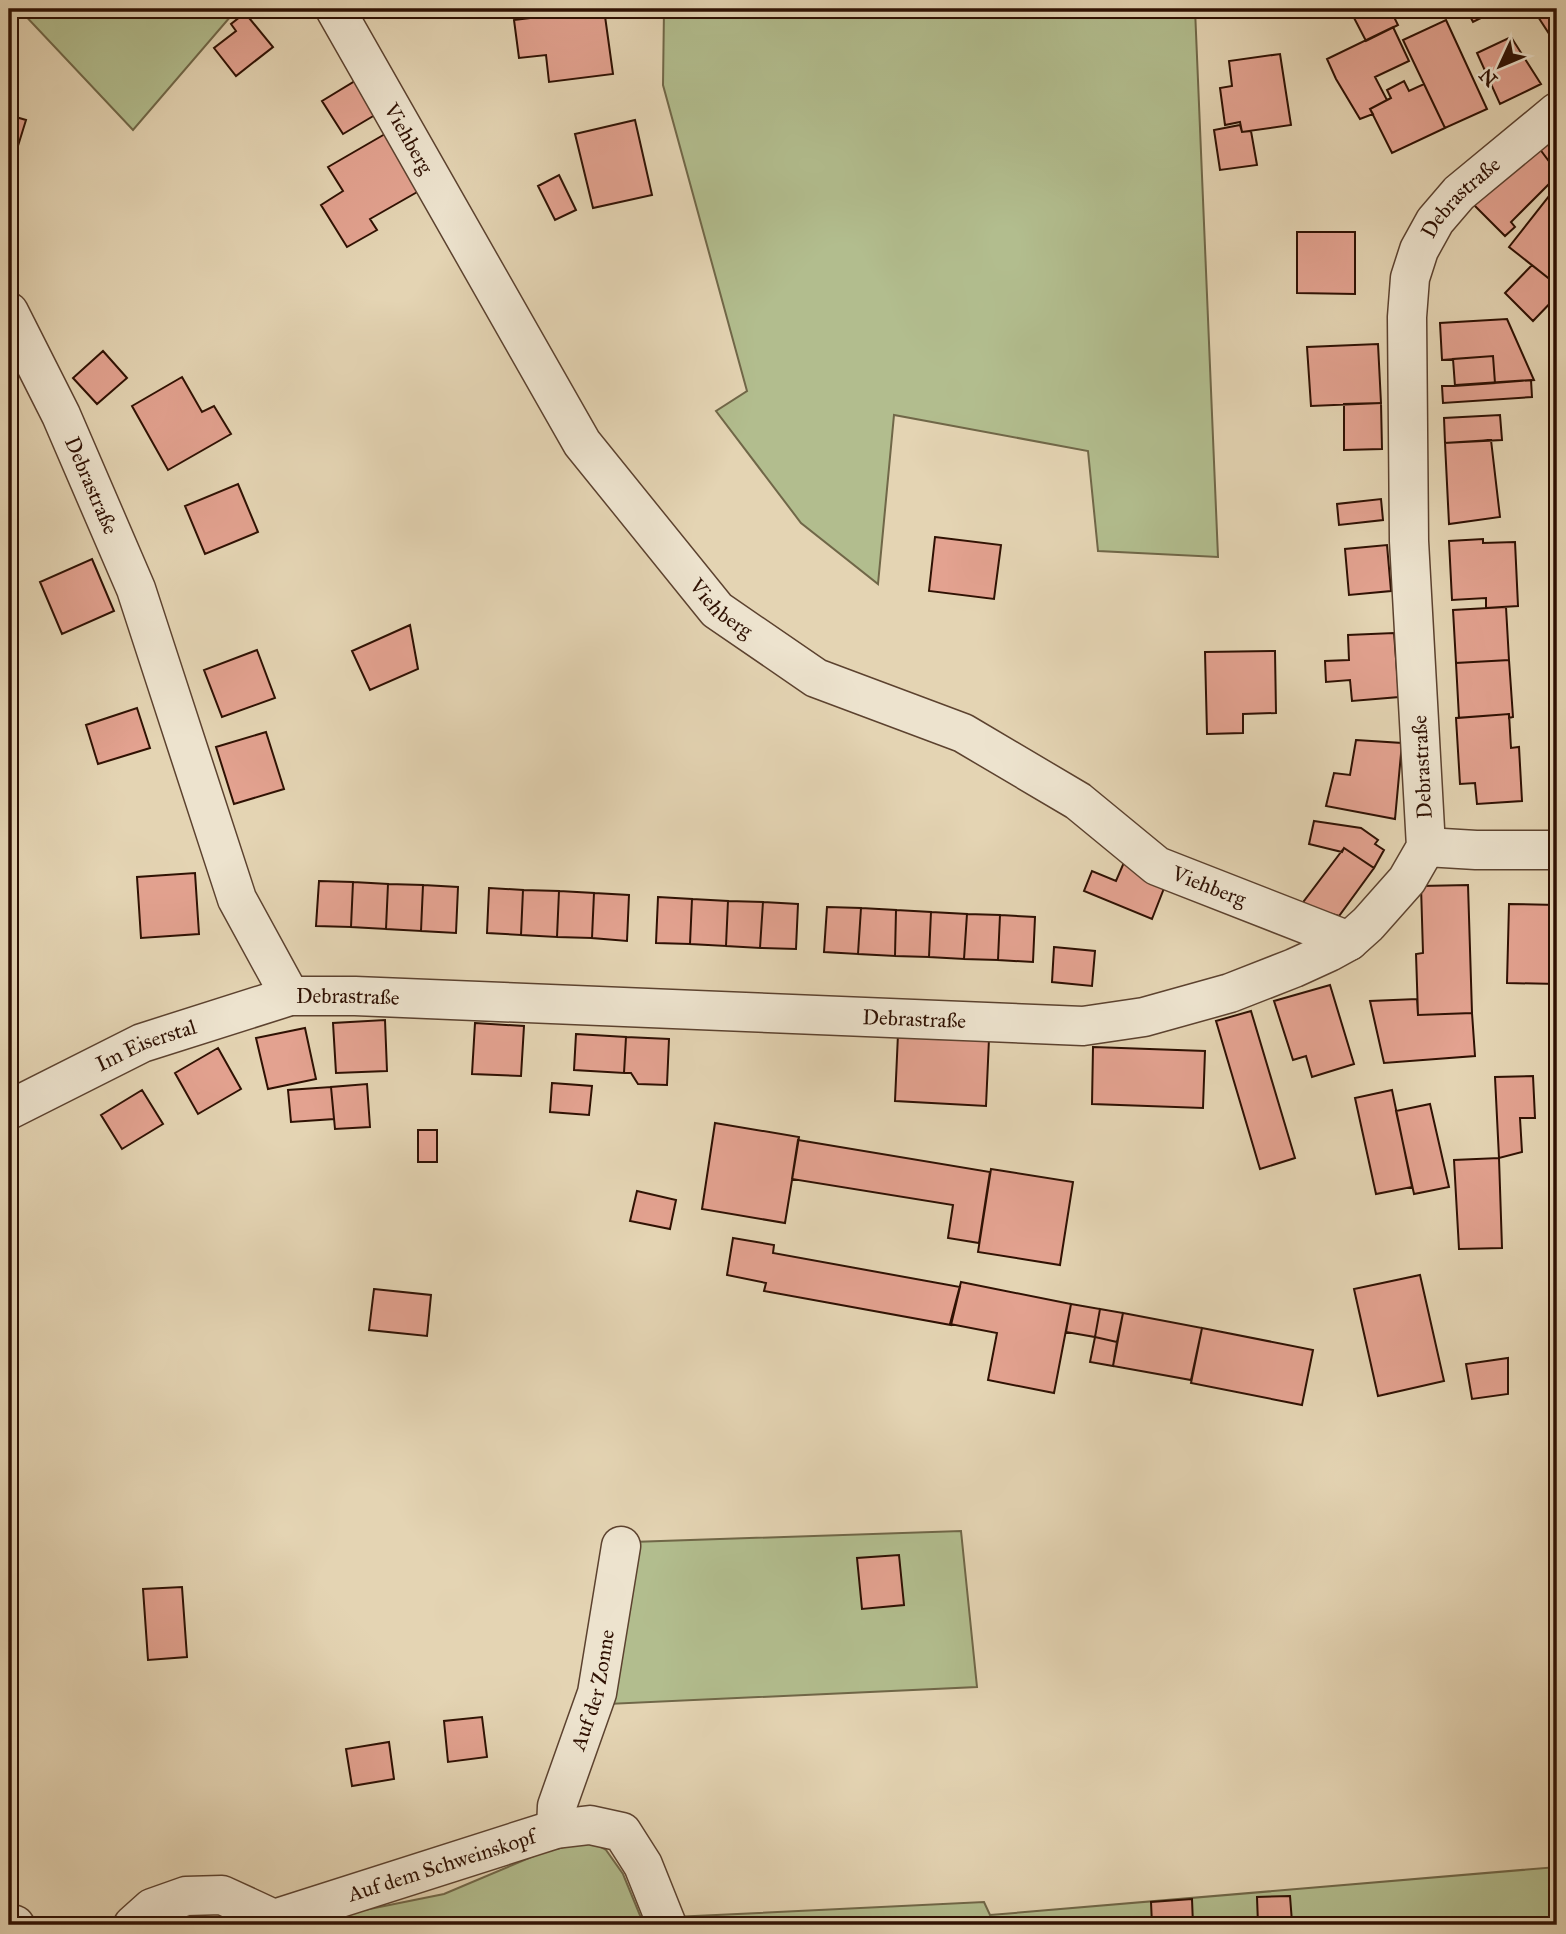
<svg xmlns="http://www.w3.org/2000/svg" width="1566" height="1934" viewBox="0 0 1566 1934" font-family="'IM FELL Great Primer',serif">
<rect width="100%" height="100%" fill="#e4d4b3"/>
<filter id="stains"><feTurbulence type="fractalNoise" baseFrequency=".00286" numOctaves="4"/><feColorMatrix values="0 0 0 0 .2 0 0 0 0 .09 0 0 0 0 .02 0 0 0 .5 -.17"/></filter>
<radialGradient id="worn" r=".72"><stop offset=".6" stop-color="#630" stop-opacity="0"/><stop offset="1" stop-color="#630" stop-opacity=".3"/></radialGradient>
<path fill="#b2bd8e" stroke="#706748" stroke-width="2" d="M19 9H237L133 130Z
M664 9H1195L1218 557 1098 551 1088 451 894 415 878 584 801 523 716 411 747 391 663 85Z
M961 1531 977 1687 608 1704 632 1542Z
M581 1836 606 1850 623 1874 644 1925H290L444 1894Z
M1557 1867V1925H681L675 1917 984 1902 990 1915Z"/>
<path fill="#e3a290" stroke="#2f1103" stroke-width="2" d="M604 9 613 74 549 82 546 55 519 58 514 20Z
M1363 9H1390L1398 25 1366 41 1352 14Z
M1466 9H1499L1473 22Z
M1533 9H1557V46Z
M245 13 273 47 236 76 214 48 236 31 231 24Z
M1446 20 1487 109 1445 128 1403 40Z
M1393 27 1409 61 1375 77 1387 100 1370 109 1373 114 1360 119 1336 79 1327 59Z
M1511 37 1541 84 1500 104 1477 53Z
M1280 54 1291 125 1242 132 1240 122 1225 125 1220 88 1232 86 1229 61Z
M360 78 380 112 343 134 322 101Z
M1404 81 1409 91 1424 84 1445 128 1392 153 1370 109 1391 98 1387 90Z
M9 115 26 120 9 175Z
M635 120 652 195 593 208 575 134Z
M1240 125 1242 132 1251 131 1257 165 1220 170 1214 130Z
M1557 127V172L1536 144Z
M385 134 419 191 370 219 377 230 347 247 321 205 343 191 328 167Z
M1536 144 1557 172V176L1511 222 1515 227 1505 236 1474 205Z
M559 175 576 210 555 220 538 186Z
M1557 186V285L1509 247Z
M1297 232H1355V294L1297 293Z
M1532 265 1557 285V296L1533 321 1505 293Z
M1507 319 1534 380 1495 383 1493 356 1442 360 1440 323Z
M1378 344 1381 403 1311 406 1307 347Z
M103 351 127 378 97 404 73 378Z
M1493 356 1495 383 1455 386 1453 359Z
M182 377 202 412 214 406 231 434 168 470 132 406Z
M1531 380 1532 397 1443 403 1442 386Z
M1381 403 1382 449 1344 450V404Z
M1500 415 1502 440 1445 443 1444 418Z
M1491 440 1500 517 1449 524 1445 443Z
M238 484 258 532 205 554 185 506Z
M1381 499 1383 520 1339 525 1337 504Z
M935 537 1001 545 994 599 929 591Z
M1483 539V543L1515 542 1518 606 1486 608V598L1452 600 1449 541Z
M1387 545 1391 591 1349 595 1345 549Z
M92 559 114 611 62 634 40 582Z
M1506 607 1509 660 1456 663 1453 610Z
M410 625 418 669 370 690 352 651Z
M1394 633 1399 697 1352 701 1350 680 1326 682 1325 661 1349 660 1348 635Z
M257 650 275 698 222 717 204 670Z
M1275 651 1276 713 1243 714V733L1207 734 1205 652Z
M1509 660 1513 717 1509 718V714L1459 718 1456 663Z
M137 708 150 748 98 764 86 725Z
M1509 714 1511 748 1519 747 1522 801 1477 804 1475 783 1460 784 1456 718Z
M266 732 284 789 234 804 216 747Z
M1356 740 1402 743 1395 819 1326 806 1334 773 1350 775Z
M1314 821 1361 828 1378 840 1375 844 1384 850 1374 868 1344 848 1342 852 1309 844Z
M1344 848 1374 868 1339 916 1301 905Z
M1125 860 1168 878 1152 919 1084 891 1092 871 1116 881Z
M195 873 199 934 141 938 137 877Z
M319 881 353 882 351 927 316 926Z
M353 882 388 884 386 929 351 927Z
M388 884 423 885 421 931 386 929Z
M423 885 458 887 456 933 421 931Z
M1468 885 1472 1013 1418 1015 1416 954 1423 953 1421 886Z
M489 888 523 890 521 935 487 933Z
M523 890 559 891 557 937 521 935Z
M559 891 594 893 592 938 557 937Z
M594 893 629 895 627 941 592 938Z
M658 897 692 899 690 944 656 943Z
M692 899 728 901 726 946 690 944Z
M728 901 763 902 760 948 726 946Z
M763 902 798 904 796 949 760 948Z
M1509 904 1557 905V984L1507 983Z
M827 907 861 908 858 954 824 952Z
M861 908 896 910 895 956 858 954Z
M896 910 931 912 929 957 895 956Z
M931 912 967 914 964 959 929 957Z
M967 914 1000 915 998 960 964 959Z
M1000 915 1035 917 1033 962 998 960Z
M1054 947 1095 951 1092 986 1052 982Z
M1330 985 1354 1064 1312 1077 1306 1056 1293 1060 1274 1001Z
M1417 999 1418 1015 1472 1013 1475 1056 1384 1063 1370 1001Z
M1251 1011 1295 1158 1260 1169 1216 1021Z
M385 1020 387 1071 336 1073 333 1023Z
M475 1023 524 1026 521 1076 472 1074Z
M305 1028 316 1079 268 1089 256 1038Z
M576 1034 626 1037 624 1073 574 1070Z
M898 1034 989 1039 986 1106 895 1101Z
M626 1037 669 1039 667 1085 638 1084 631 1073H624Z
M1093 1047 1205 1051 1203 1108 1092 1104Z
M218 1048 241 1089 198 1114 175 1073Z
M1533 1076 1535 1118H1520L1522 1152 1499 1158 1495 1077Z
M552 1083 592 1086 589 1115 550 1112Z
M367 1084 370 1127 335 1129 331 1087Z
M331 1087 334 1119 291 1122 288 1090Z
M142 1090 163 1124 122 1149 101 1115Z
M1392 1090 1412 1187 1376 1194 1355 1098Z
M1430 1104 1449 1187 1414 1194 1396 1111Z
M715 1123 799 1137 785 1223 702 1209Z
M418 1130H437V1162H418Z
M798 1140 990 1172 979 1243 948 1238 953 1205 792 1179Z
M1499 1158 1502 1248 1459 1249 1454 1160Z
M991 1169 1073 1182 1060 1265 978 1252Z
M637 1191 676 1200 670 1229 630 1221Z
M733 1238 774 1245 773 1253 960 1287 951 1325 764 1291 766 1283 727 1275Z
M1420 1275 1444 1381 1378 1396 1354 1289Z
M961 1282 1071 1304 1054 1393 988 1380 997 1333 950 1324Z
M374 1289 431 1295 427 1336 369 1330Z
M1071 1304 1100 1309 1095 1337 1066 1332Z
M1100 1309 1123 1313 1117 1342 1095 1337Z
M1123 1313 1202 1328 1191 1380 1113 1366Z
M1202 1328 1313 1350 1302 1405 1191 1383Z
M1095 1337 1117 1342 1113 1366 1090 1362Z
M1508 1358V1394L1472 1399 1466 1364Z
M899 1555 904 1605 862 1609 857 1558Z
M182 1587 187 1657 148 1660 143 1589Z
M482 1717 487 1757 448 1762 444 1721Z
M389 1742 394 1779 352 1786 346 1749Z
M1290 1896 1292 1922 1258 1924 1257 1897Z
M1192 1899 1193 1925H1152L1151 1902Z
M844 1918V1925H820V1919Z"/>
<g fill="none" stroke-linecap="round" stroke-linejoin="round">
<g stroke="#5c422f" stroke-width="41">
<g id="minor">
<path id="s1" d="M335 9 582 443 717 610 816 678 963 733 1078 801 1157 866 1349 941"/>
<path id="s2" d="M9 312 61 415 136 589 237 899 290 996"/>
<path d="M1426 847 1476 850H1557"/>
<path id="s3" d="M9 1110 142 1043 290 996H355L1083 1026 1144 1017 1230 993 1294 968 1329 952 1349 941 1368 924 1407 880 1426 847 1409 541 1407 317 1410 278 1419 250 1435 221 1459 193 1557 112"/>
<path id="s4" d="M556 1829 557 1806 597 1693 621 1546"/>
<path d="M9 1923 15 1925"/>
<path id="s5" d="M133 1925 152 1908 186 1896 222 1895 274 1919 556 1829 590 1825 622 1832 643 1865 667 1925"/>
</g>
</g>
<use href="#minor" stroke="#ede3ce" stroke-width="38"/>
</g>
<g text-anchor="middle" stroke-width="6" stroke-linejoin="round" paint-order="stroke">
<g font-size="21" fill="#2f1103" stroke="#ede3ce">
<text dy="7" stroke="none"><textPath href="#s1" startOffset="149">Viehberg</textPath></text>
<text dy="7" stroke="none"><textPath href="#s3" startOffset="2168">Debrastraße</textPath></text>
<text dy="7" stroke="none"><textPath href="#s2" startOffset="192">Debrastraße</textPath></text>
<text dy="7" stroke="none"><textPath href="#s1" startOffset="716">Viehberg</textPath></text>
<text transform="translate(1422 767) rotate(-93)" y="7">Debrastraße</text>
<text dy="7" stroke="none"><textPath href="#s1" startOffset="1283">Viehberg</textPath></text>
<text dy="7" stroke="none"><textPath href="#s3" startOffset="362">Debrastraße</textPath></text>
<text dy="7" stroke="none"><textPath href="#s3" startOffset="929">Debrastraße</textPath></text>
<text dy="7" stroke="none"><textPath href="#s3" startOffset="152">Im Eiserstal</textPath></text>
<text dy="7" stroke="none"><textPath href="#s4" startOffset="145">Auf der Zonne</textPath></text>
<text dy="7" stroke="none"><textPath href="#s5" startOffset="331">Auf dem Schweinskopf</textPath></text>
</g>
</g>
<rect width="1566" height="1934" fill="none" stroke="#e4d4b3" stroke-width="35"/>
<rect x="10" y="10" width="1545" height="1913" fill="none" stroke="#2f1103" stroke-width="3.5"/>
<rect x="18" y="18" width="1531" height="1899" fill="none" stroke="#2f1103" stroke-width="2"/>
<g transform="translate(1500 66) rotate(226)" stroke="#ede3ce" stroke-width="5" paint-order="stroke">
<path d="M0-5L12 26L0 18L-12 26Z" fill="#2f1103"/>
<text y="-10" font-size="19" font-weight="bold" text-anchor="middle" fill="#2f1103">N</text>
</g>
<rect width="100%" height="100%" filter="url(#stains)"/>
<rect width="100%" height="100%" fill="url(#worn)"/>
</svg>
